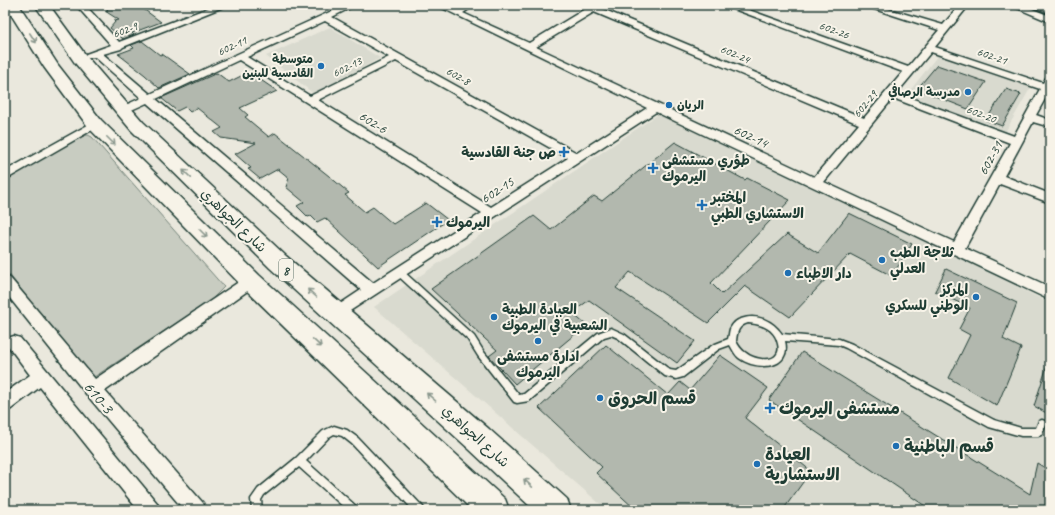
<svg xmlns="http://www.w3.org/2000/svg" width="1055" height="515" viewBox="0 0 1055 515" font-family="Caveat,'Playpen Sans Arabic',sans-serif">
<rect width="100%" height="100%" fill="#eae8dd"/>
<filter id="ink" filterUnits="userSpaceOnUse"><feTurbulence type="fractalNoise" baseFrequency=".025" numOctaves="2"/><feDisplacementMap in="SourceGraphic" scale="8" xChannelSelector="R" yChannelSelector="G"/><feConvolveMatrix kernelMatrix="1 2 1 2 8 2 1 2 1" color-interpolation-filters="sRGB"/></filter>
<g filter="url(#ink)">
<path fill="#d9dacf" d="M330 27 380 58 314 94 266 56Z
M938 55 1031 87 1004 134 905 97Z
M663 111 1050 303V510H607L374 307Z"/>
<path fill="#c8ccc1" stroke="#74847a" d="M88 135 92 137 224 287 210 301 91 379 5 269V179L81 136Z"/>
<path fill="#b2b8ae" stroke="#1f3d34" d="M102 5H138L161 22 132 33 134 35 123 39 110 28 115 22 114 21 119 20 105 11 108 10Z
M142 41 160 55 162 54 190 74 159 88 145 75 118 54 134 48 131 45Z
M937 65 986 82 968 109 917 89Z
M249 72 277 91 240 108 248 115 245 117 269 137 275 133 329 176 349 193 345 195 365 212 373 207 393 224 426 203 448 220 378 267 325 218 317 222 311 216 308 217 297 206 304 202 286 187 289 178 278 169 260 179 248 169 251 168 235 154 256 143 221 138 214 132 222 128 197 108 190 112 185 107 177 111 161 98 217 73 229 82Z
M1006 89 1021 94 1002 126 986 120Z
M675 142 745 180 747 178 790 200 711 283 722 294 787 234 818 253 849 213 912 244 892 276 850 254 790 317 745 286 708 323 630 272 616 288 695 341 677 363 589 300 572 313 586 325 515 384 489 356 497 350 431 289 534 216 551 230 594 196 602 201Z
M946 269 1017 303 1003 339 1021 348 997 406 949 378 970 335 959 329 970 308 935 291Z
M606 345 668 395 680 382 690 390 720 355 768 388 745 418 811 471 783 510H636L596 473 602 467 539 408Z
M802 352 1030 494 1037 463 1050 471V510H931L769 400Z
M1048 363H1050V415L1034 406Z"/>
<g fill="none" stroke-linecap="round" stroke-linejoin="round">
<g stroke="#1f3d34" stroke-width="3">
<path id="service" d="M399 269 402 270 474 336 484 352 519 395 524 394 598 333 611 328 624 334 670 370 676 371 713 345 728 339C729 336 729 332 730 329 732 325 736 320 741 319 757 313 773 321 782 334L839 339 852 344 994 420 1021 428H1036L1039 421 1042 420 1045 421 1046 424 1041 435 1038 436H1021L989 427 846 348 839 345 785 341C792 370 757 371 739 358 735 355 733 350 730 345L719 349 683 377 676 379 665 376 618 338 611 335 604 337 529 401 517 403 514 402 478 356 468 340 396 274 395 272 396 270ZM748 323C762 324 775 329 778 344 779 348 779 351 777 354 772 363 753 359 746 353 741 350 738 345 736 341 737 332 738 326 748 323Z
M334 426 347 430 358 438 423 507 425 510H413L352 444 342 436 334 434 329 437 306 461 357 507 359 510H347L299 467 264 495 261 500 262 510H252L251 499 258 489 296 458 323 431Z"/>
</g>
<g stroke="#1f3d34" stroke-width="3">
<path id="minor" d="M76 5H85L119 42 216 5H228L123 47 121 49 103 54 150 94 345 5H356L332 17 577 153 647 108 436 5H447L456 9 464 5H475L463 13 529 43 590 6 603 5 600 8 864 118 903 72 723 5H735L908 67 939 30 862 5H875L943 25 960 5H969L935 47 1043 83 1046 78 1050 77V90L1036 115 1050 120V127L1033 122 1004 176 1050 194V203L1000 184 965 248 1050 287V300L656 112 336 320 331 318 328 314 331 310 361 290 147 103 127 112H119L117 110 119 108 141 98 95 57 86 58 85 56 86 54 111 45ZM594 12 859 124 814 177 536 47ZM325 21 389 57 310 96 247 57ZM931 52 1040 89 1014 136 897 93ZM239 60 482 213 373 283 156 99ZM396 61 568 158 491 207 318 100ZM893 98 1010 143 954 242 824 182Z
M1010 5H1022L1050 16V22Z
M95 121 99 122 101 124 99 126 5 180V171Z
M251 275 256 277 258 281 256 285 105 391 203 503 206 510H184L87 395 5 292V276L10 278 95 379 246 277Z
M14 336 20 338 157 503 160 510H138L40 387 11 409 5 411V393L30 375 6 343 8 338Z"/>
</g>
<g stroke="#1f3d34" stroke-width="3">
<path id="primary" d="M5 5H19L58 65 101 120 259 275 505 499 509 510H472L243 287 89 128 44 67Z
M35 5H49L87 57 143 122 286 256 489 429 567 499 571 510H534L469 449 270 268 131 130 75 63Z"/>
</g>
<g stroke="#1f3d34" stroke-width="3">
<path id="motorway" d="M1033 5H1050V13L1035 8Z"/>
</g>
<use href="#service" fill="#f7f3e8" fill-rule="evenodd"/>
<use href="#minor" fill="#f7f3e8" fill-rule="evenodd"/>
<use href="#primary" fill="#f7f3e8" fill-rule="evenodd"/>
<use href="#motorway" fill="#f7f3e8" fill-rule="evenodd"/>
</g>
<defs><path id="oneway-shaft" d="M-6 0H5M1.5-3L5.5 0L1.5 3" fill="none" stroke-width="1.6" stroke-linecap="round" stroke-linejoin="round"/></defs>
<g stroke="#8b988e">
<use href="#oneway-shaft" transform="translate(33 38) rotate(57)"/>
<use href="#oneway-shaft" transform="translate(111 141) rotate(45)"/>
<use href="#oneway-shaft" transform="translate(187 174) rotate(-136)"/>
<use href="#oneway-shaft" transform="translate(203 233) rotate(45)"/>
<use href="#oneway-shaft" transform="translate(312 293) rotate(-138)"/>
<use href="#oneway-shaft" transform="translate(317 343) rotate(43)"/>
<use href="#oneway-shaft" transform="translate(431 397) rotate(-139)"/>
<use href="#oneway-shaft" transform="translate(528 483) rotate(-137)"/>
</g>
</g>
<g fill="#1f6fb2" stroke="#f7f3e8" stroke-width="1.5">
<circle cx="321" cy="66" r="4"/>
<circle cx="968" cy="92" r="4"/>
<circle cx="669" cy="105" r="4"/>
<path d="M562 146h4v4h4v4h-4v4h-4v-4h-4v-4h4z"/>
<path d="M651 162h4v4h4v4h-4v4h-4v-4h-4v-4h4z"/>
<path d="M700 199h4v4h4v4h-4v4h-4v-4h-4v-4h4z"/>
<path d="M435 216h4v4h4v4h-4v4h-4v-4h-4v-4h4z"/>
<circle cx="882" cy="260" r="4"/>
<circle cx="788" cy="273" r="4"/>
<circle cx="976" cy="297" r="4"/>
<circle cx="494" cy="317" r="4"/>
<circle cx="538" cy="341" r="4"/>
<circle cx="600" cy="398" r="4"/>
<path d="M768 402h4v4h4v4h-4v4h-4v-4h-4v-4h4z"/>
<circle cx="896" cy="446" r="4"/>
<circle cx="757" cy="464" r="4"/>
</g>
<g text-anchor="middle" stroke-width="4" stroke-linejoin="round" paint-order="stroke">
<g font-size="12" fill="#1f3d34" stroke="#f7f3e8">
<text transform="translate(125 30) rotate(-21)" y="4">602-9</text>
<text transform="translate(834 30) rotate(20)" y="4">602-26</text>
<text transform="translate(232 46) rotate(-25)" y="4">602-11</text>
<text transform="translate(735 54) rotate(23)" y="4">602-24</text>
<text transform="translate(992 56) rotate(19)" y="4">602-21</text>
<text transform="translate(347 67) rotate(-27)" y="4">602-13</text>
<text transform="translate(458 76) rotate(29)" y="4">602-8</text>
<text transform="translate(865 104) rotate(-50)" y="4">602-29</text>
<text transform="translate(981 114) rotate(21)" y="4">602-20</text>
</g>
<g font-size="12" font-weight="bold" fill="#1f3d34" stroke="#f7f3e8" text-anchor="end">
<text x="313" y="63">متوسطة<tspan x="313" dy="14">القادسية للبنين</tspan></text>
<text x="960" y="96">مدرسة الرصافي</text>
<text x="677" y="109" text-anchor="start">الريان</text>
</g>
<rect fill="#f7f3e8" stroke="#60746a" stroke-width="1" x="279" y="259" width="14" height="22" rx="3"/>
<g font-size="13" font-weight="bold" fill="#1f3d34">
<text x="286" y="275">8</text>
</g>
<g font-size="14" fill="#1f3d34" stroke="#f7f3e8">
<text transform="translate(373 122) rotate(32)" y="5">602-6</text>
<text transform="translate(751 136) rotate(25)" y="5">602-14</text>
<text transform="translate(990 158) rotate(-61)" y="5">602-31</text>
<text transform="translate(497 190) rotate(-33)" y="5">602-15</text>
<text transform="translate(234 220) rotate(44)" y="5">شارع الجواهري</text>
<text transform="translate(476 436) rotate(42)" y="5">شارع الجواهري</text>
</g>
<g font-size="14" font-weight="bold" fill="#1f3d34" stroke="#f7f3e8" text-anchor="start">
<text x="556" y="157" text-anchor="end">ص جنة القادسية</text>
<text x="662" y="165">طؤري مستشفى<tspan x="662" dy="16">اليرموك</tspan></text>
<text x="711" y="202">المختبر<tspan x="711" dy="16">الاستشاري الطبي</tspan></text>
<text x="446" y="227">اليرموك</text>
<text x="890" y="257">ثلاجة الطب<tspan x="890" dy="16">العدلي</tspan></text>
<text x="796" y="278">دار الاطباء</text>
<text x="968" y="294" text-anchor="end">المركز<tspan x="968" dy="16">الوطني للسكري</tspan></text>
<text x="502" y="314">العيادة الطبية<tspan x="502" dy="16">الشعبية في اليرموك</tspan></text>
<text x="538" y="361" text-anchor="middle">ادارة مستشفى<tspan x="538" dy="16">اليرموك</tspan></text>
</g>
<g font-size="17" fill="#1f3d34" stroke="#f7f3e8">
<text transform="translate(99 397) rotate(50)" y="6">610-3</text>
</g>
<g font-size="17" font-weight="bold" fill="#1f3d34" stroke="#f7f3e8" text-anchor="start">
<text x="608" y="404">قسم الحروق</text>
<text x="779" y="414">مستشفى اليرموك</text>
<text x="904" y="452">قسم الباطنية</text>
<text x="765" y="460">العيادة<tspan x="765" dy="20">الاستشارية</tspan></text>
</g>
</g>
<rect width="1055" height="515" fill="none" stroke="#f7f3e8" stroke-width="20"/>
<rect x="10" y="10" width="1035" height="495" fill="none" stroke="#1f3d34" stroke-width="1.5" filter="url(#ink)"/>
</svg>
